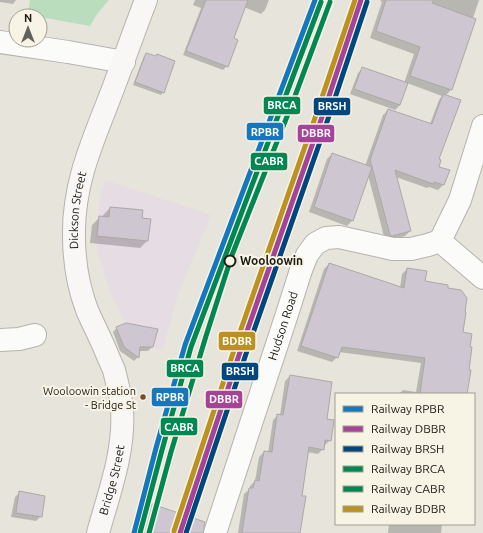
<svg xmlns="http://www.w3.org/2000/svg" width="483" height="533" viewBox="0 0 483 533" font-family="Ubuntu,sans-serif">
<rect width="100%" height="100%" fill="#e7e4dc"/>
<path fill="#e6dde4" d="M105 180 211 215 178 294 163 349 141 347 134 343 126 324 110 293 98 252 95 237 100 197Z"/>
<path fill="#baddbe" d="M30 0H109L97 14 90 26 40 17V16L28 15Z"/>
<path fill="#0003" d="M0 0H16L13 4 0 2Z
M195 0H269L265 10 261 14 244 7 233 39 227 66 223 70 183 55 201 8 193 5Z
M381 0H479L473 18 475 19 451 90 445 96 438 167 443 185 438 190 429 187 427 188 396 177 410 231 405 236 387 241 385 240 368 175 352 221 347 226 309 212 327 159 332 154 365 166 383 115 388 110 430 124 439 100 442 96 407 83 400 105 395 110 350 94 358 73 363 68 404 83 414 54 370 38 382 2 380 1Z
M146 54 163 92 161 95 133 85 144 56Z
M110 208 141 219 147 241 140 248 90 243 92 225 99 218H103V215Z
M329 264 400 288 402 274 407 269 424 282 462 333 466 394H399L403 390 416 392 421 363 339 352 337 357 332 362 297 351 324 269Z
M117 328 152 347 148 351H139L138 357 134 361 120 351 113 332Z
M290 376 326 420 330 440 325 445H324L323 449 318 454 307 452 300 496 299 533H238L244 494 250 489V486L255 481 259 457 264 452 268 453 273 420 278 415H280L285 381Z
M20 492 41 516 36 521 11 517 15 497Z
M153 505 197 533H139L147 510Z
M389 524H442L441 533H388Z"/>
<path fill="#cec6d0" stroke="#aba9a7" d="M206 0H248L234 38 238 40 228 67 186 51Z
M386 0H434L432 3 476 19 452 90 410 76 420 47 376 31Z
M146 53 156 56 157 54 175 61 164 93 135 82Z
M362 67 408 83 400 105 354 89Z
M443 94 461 100 439 159 441 160 439 167 450 170 444 185 434 182 433 184 395 170 411 231 392 236 390 235 372 167 353 221 314 207 332 153 372 167 370 160 388 109 432 124Z
M110 207 143 210 142 218 151 219 148 241 97 236 99 216 109 217Z
M329 263 404 288 407 268 427 271 425 281 448 285V288L461 290 467 298 465 312H466L463 332 472 334 470 347H472L469 370H471L467 394H420L425 358 342 347 338 358 301 346Z
M126 323 158 329 153 347H140L139 358 124 347 116 327Z
M290 375 332 382 327 419 334 420 331 441 325 440 324 450 309 447 302 496H306L300 533H242L249 488H253L255 480 259 481 264 451 272 452 277 414 283 415Z
M19 491 45 496 42 517 16 513Z
M152 504 205 522 203 533H142Z"/>
<g fill="none" stroke-linecap="round" stroke-linejoin="round">
<g stroke="#b5b3ad" stroke-width="24">
<g id="street">
<path d="M0 42 68 52 124 62"/>
<path d="M440 241 460 200 483 126"/>
<path d="M440 241 483 278"/>
<path d="M0 340 19 339 35 335"/>
<path id="s1" d="M215 533 287 314 301 270 307 255 315 244 326 238 339 237 393 249H411L428 245 440 241"/>
</g>
</g>
<g stroke="#b5b3ad" stroke-width="24">
<g id="secondary">
<path id="s2" d="M98 533C109 493 125 451 122 409 121 396 117 383 114 370 112 365 109 359 107 354 101 339 93 324 87 310 78 286 74 260 74 236 73 183 93 141 111 94 123 63 134 31 146 0"/>
</g>
</g>
<use href="#street" stroke="#fbfbfa" stroke-width="22"/>
<use href="#secondary" stroke="#f9f6f6" stroke-width="22"/>
<g stroke="#f8f4e5" stroke-width="8">
<path id="rail-1" d="M134 533 156 448 185 345 315 0"/>
</g>
<g stroke="#f8f4e5" stroke-width="8">
<path id="rail-2" d="M180 533 246 334 322 117 361 0"/>
</g>
<g stroke="#f8f4e5" stroke-width="8">
<path id="rail-3" d="M186 533 252 336 328 119 367 2"/>
</g>
<g stroke="#f8f4e5" stroke-width="8">
<path id="rail-4" d="M140 533 162 450 191 347 321 2"/>
</g>
<g stroke="#f8f4e5" stroke-width="8">
<path id="rail-5" d="M149 533 171 452 206 336 232 255 292 104 330 2"/>
</g>
<g stroke="#f8f4e5" stroke-width="8">
<path id="rail-6" d="M174 531 240 332 316 115 355 0"/>
</g>
<use href="#rail-1" stroke="#1578be" stroke-width="5"/>
<use href="#rail-2" stroke="#a54399" stroke-width="5"/>
<use href="#rail-3" stroke="#00467f" stroke-width="5"/>
<use href="#rail-4" stroke="#008752" stroke-width="5"/>
<use href="#rail-5" stroke="#008752" stroke-width="5"/>
<use href="#rail-6" stroke="#bb9120" stroke-width="5"/>
</g>
<circle fill="#f8f4e5" stroke="#1c1b16" stroke-width="2" cx="230" cy="261" r="5.5"/>
<circle fill="#7a4b2a" stroke="#f8f4e5" stroke-width="1.5" cx="143" cy="397" r="3.5"/>
<g text-anchor="middle" stroke-width="4" stroke-linejoin="round" paint-order="stroke">
<g font-size="11" fill="#1c1b16" stroke="#f8f4e5" text-anchor="end">
<text x="136" y="395">Wooloowin station<tspan x="136" dy="14">- Bridge St</tspan></text>
</g>
<g font-size="12" fill="#1c1b16" stroke="#f8f4e5">
<text dy="4" stroke="none"><textPath href="#s2" startOffset="334">Dickson Street</textPath></text>
<text dy="4" stroke="none"><textPath href="#s1" startOffset="218">Hudson Road</textPath></text>
<text dy="4" stroke="none"><textPath href="#s2" startOffset="55">Bridge Street</textPath></text>
</g>
<g font-size="12" font-weight="bold" fill="#1c1b16" stroke="#f8f4e5" text-anchor="start">
<text x="240" y="265">Wooloowin</text>
</g>
</g>
<g stroke="#f8f4e5" stroke-width="1.5">
<rect x="263" y="96" width="38" height="19" rx="4" fill="#008752"/>
<rect x="313" y="97" width="38" height="19" rx="4" fill="#00467f"/>
<rect x="246" y="122" width="38" height="19" rx="4" fill="#1578be"/>
<rect x="297" y="124" width="38" height="19" rx="4" fill="#a54399"/>
<rect x="250" y="152" width="38" height="19" rx="4" fill="#008752"/>
<rect x="218" y="331" width="38" height="20" rx="4" fill="#bb9120"/>
<rect x="166" y="359" width="38" height="19" rx="4" fill="#008752"/>
<rect x="221" y="362" width="38" height="19" rx="4" fill="#00467f"/>
<rect x="151" y="387" width="38" height="20" rx="4" fill="#1578be"/>
<rect x="205" y="390" width="38" height="19" rx="4" fill="#a54399"/>
<rect x="160" y="417" width="38" height="19" rx="4" fill="#008752"/>
</g>
<g font-size="11" text-anchor="middle" font-weight="bold" fill="#fff">
<text x="282" y="109">BRCA</text>
<text x="332" y="110">BRSH</text>
<text x="265" y="136">RPBR</text>
<text x="316" y="137">DBBR</text>
<text x="269" y="165">CABR</text>
<text x="237" y="345">BDBR</text>
<text x="185" y="372">BRCA</text>
<text x="240" y="375">BRSH</text>
<text x="170" y="401">RPBR</text>
<text x="224" y="403">DBBR</text>
<text x="179" y="431">CABR</text>
</g>
<rect x="335" y="393" width="140" height="132" fill="#f8f4e5" stroke="#a09d92"/>
<rect x="343" y="406" width="20" height="6" fill="#1578be" stroke="#a09d92"/>
<text x="371" y="413" font-size="12" fill="#1c1b16">Railway RPBR</text>
<rect x="343" y="426" width="20" height="6" fill="#a54399" stroke="#a09d92"/>
<text x="371" y="433" font-size="12" fill="#1c1b16">Railway DBBR</text>
<rect x="343" y="446" width="20" height="6" fill="#00467f" stroke="#a09d92"/>
<text x="371" y="453" font-size="12" fill="#1c1b16">Railway BRSH</text>
<rect x="343" y="466" width="20" height="6" fill="#008752" stroke="#a09d92"/>
<text x="371" y="473" font-size="12" fill="#1c1b16">Railway BRCA</text>
<rect x="343" y="486" width="20" height="6" fill="#008752" stroke="#a09d92"/>
<text x="371" y="493" font-size="12" fill="#1c1b16">Railway CABR</text>
<rect x="343" y="506" width="20" height="6" fill="#bb9120" stroke="#a09d92"/>
<text x="371" y="513" font-size="12" fill="#1c1b16">Railway BDBR</text>
<g transform="translate(28 28)"><circle r="19" fill="#f8f4e5" stroke="#a09d92"/>
<path d="M0-3L7 15L0 10L-7 15Z" fill="#63615b"/>
<text y="-6" font-size="11" font-weight="bold" text-anchor="middle" fill="#1c1b16">N</text>
</g>
</svg>
